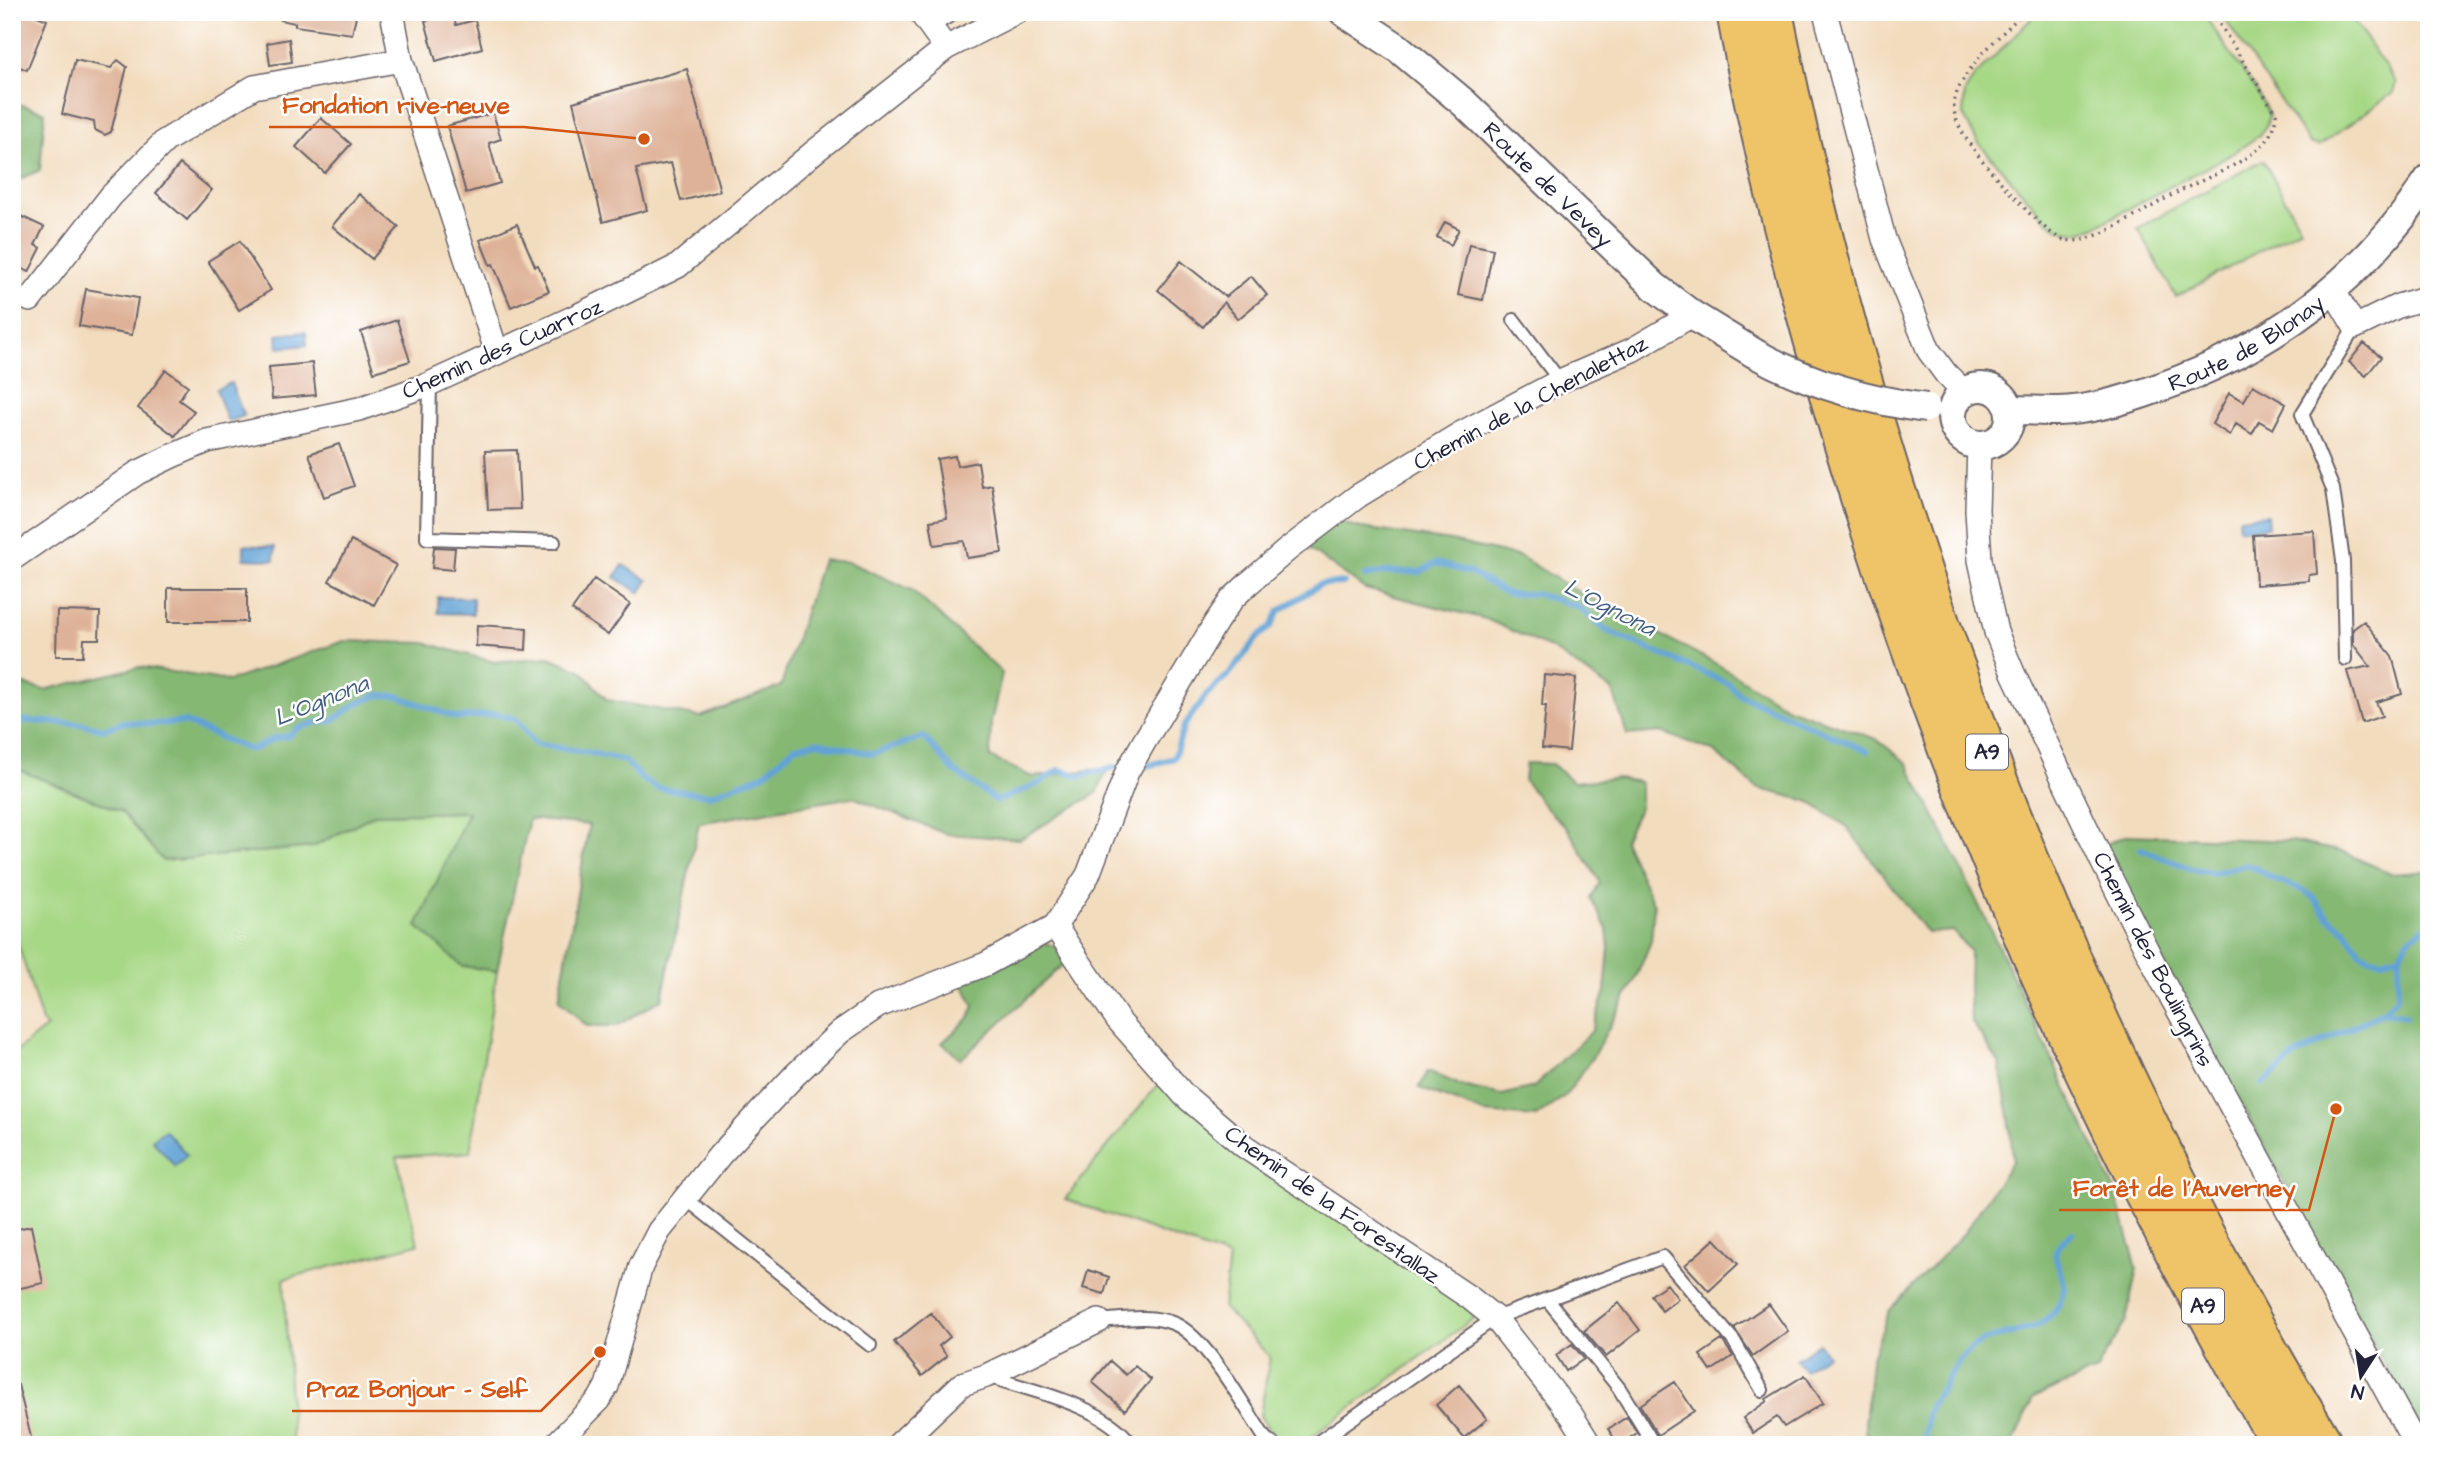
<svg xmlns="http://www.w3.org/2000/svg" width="2441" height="1457" viewBox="0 0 2441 1457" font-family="'Architects Daughter',sans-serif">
<rect width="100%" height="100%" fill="#fff"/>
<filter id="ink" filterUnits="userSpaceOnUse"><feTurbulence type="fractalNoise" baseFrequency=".0143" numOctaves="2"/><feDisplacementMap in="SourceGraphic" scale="14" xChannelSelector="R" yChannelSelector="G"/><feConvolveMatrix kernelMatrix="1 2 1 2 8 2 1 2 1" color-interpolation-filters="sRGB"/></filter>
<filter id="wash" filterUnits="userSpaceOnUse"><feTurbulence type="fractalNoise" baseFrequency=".00686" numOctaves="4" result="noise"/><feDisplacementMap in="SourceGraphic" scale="28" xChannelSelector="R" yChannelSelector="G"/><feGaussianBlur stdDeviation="1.57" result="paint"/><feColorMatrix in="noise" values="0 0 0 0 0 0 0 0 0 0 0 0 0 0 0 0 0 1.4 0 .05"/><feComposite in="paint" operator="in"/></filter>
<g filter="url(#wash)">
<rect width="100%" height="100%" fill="#f2dcbe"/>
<path fill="#a7d886" stroke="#647d60" stroke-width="2" d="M2038 12H2202L2258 93 2269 115 2267 124 2260 135 2232 154 2096 226C2076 235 2064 235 2047 221L1977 141 1963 115 1965 92 1973 78Z
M2220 12H2348L2396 83 2393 93 2319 146 2309 143Z
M2263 160 2301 228 2176 297 2138 228Z
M12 767 121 811 163 861 313 847 375 814 469 812 417 926 462 966 497 971 470 1152 397 1157 418 1244 284 1279 292 1445H12V1055L47 1027 42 1022 12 924Z
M1160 1082 1470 1307 1474 1318 1300 1445C1278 1445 1271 1433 1260 1416L1270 1357 1223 1308 1229 1258 1065 1199Z"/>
<path fill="#85b873" stroke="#546d57" stroke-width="2" d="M12 102 45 112 40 170 12 183Z
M1330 517 1355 527 1451 541 1521 557 1573 589 1717 664 1788 708 1876 739 1907 763 1960 866 2115 1191 2137 1268 2126 1321 2096 1371 2033 1398 2012 1445H1866L1865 1424 1871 1360 1889 1311 1965 1232 2013 1160 2009 1116 1999 1063 1971 1020 1969 988 1970 951 1953 931 1927 933 1846 826 1808 801 1757 788 1713 751 1661 732 1627 735 1613 691 1552 649 1486 619 1365 589 1309 549Z
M822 560 849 562 912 590 1002 673 991 722 990 757 1032 777 1108 768 1097 793 1020 839 946 834 853 797 699 823 662 999 616 1026H587L559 1000 589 825 529 819 497 971 462 966 417 926 468 812 375 814 313 847 163 861 121 811 12 767V681L44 690 140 667 229 681 344 641 426 643 494 662 549 657 581 670 607 700 700 717 781 686Z
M1526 763 1552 764 1573 782 1617 778 1640 782V807L1624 840 1654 905 1651 941 1635 980 1592 1058 1566 1095 1536 1117 1484 1113 1419 1088 1428 1071 1462 1086 1502 1095 1534 1087 1592 1031 1605 991 1609 948 1607 929 1591 898 1600 882 1567 828 1546 808 1524 780Z
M2127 835 2292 841 2343 852 2391 874 2429 871V1445L2099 847Z
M1043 942 1059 948 1068 960 961 1059 942 1043 969 1018 974 1006 963 984Z"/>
<path fill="#62a3d5" stroke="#426288" stroke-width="2" d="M306 332 307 345 278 348 277 335Z
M231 383 244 416 228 422 216 389Z
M2267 515 2268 527 2239 529 2238 518Z
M244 545 275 547 274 560 244 559Z
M623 565 648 580 640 593 615 577Z
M438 597 473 598V614L438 613Z
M165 1130 187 1155 175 1166 152 1140Z
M1819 1343 1827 1354 1804 1370 1796 1359Z"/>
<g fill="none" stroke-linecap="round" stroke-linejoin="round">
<path stroke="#62a3d5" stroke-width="6" d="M1365 576 1386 572H1420L1436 563 1471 573 1508 594H1537L1577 606 1607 631 1728 683 1740 695 1867 751
M12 720 82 724 104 729 124 722 151 724 185 722 247 749H254L275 738 289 736 296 729 318 722 332 721 358 703 379 695 398 696 457 718 495 714 516 719 535 744 591 753 625 761 641 778 657 788 710 795 763 775 795 747 817 742 873 754 924 737 953 770 997 801 1036 785 1059 770 1080 776 1116 767
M1147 766 1174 758 1184 726 1207 694 1230 673 1260 635 1271 627 1279 611 1321 584 1344 583
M2141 849 2192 869 2213 873 2245 865 2256 868 2273 879 2303 890 2314 898 2329 918 2345 930 2361 953 2371 958 2382 960 2400 955 2409 939 2429 924
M2427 1005 2429 1004
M2383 1012 2406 1016
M2262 1084 2298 1054 2383 1012 2397 997 2400 955
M1923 1445 1928 1413 1931 1404C1945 1388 1952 1366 1968 1351 1994 1327 2040 1340 2058 1306 2061 1300 2065 1292 2064 1285 2063 1275 2057 1265 2055 1254L2059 1245 2072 1233"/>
</g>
<g id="blocks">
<path fill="#deb298" d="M12 12H28L47 20 27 70 12 64Z
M281 12H357L352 34 295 26V23L280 20Z
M453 14 456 25 475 20 482 48 436 61 425 21Z
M289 39 292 62 270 65 267 43Z
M75 60 111 68 118 60 127 67 111 132 105 135 95 130 94 122 62 114Z
M687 69 720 191 681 201 671 163 636 169 647 210 603 222 573 102Z
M493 113 501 139 489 143 500 183 466 193 447 126Z
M321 118 351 144 325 173 296 147Z
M180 164 212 190 187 220 156 193Z
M359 194 399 227 372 259 332 226Z
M12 212 44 227 35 245 41 248 29 272 12 264Z
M1445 222 1459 229 1451 245 1437 237Z
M517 224 535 266 538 265 549 291 511 307 493 264 490 265 480 240Z
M240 241 271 290 239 310 208 261Z
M1469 244 1493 249 1483 300 1458 295Z
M1181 261 1226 297 1251 276 1267 295 1238 319 1224 302 1203 327 1158 290Z
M86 289 138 298 132 335 79 326Z
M397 320 410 361 374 372 361 332Z
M2364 343 2381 357 2366 376 2349 362Z
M312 363 316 395 272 399 269 367Z
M166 370 188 386 179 400 194 411 175 436 138 408Z
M2253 385 2286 404 2273 429 2259 421 2252 434 2236 424 2230 435 2212 424 2229 393 2244 401Z
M339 444 354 486 324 497 309 454Z
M517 450 520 509 488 510 485 451Z
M955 456 957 466 978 462 982 487 992 485 1002 553 967 558 964 541 934 545 930 521 947 518 937 459Z
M2314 531 2317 574 2309 575V581L2256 585 2253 535Z
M351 541 396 565 374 605 329 581Z
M434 547 455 548 453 570 432 568Z
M594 579 630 604 608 635 572 610Z
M168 588H247V622H168Z
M57 611 100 612 99 639H84L83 656H56Z
M2364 621 2392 656 2402 694 2376 702 2382 716 2362 723 2347 671 2370 666 2353 644V629Z
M477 625 527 628 526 650 476 646Z
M1544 675 1576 678 1569 751 1542 748 1546 706H1542Z
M31 1226 43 1283 12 1290V1230Z
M1715 1239 1738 1264 1709 1291 1685 1265Z
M1088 1270 1109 1277 1104 1294 1083 1288Z
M1667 1284 1678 1299 1662 1311 1651 1295Z
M1619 1303 1640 1330 1606 1357 1584 1331Z
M1769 1304 1788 1331 1753 1356 1734 1328Z
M931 1313 950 1337 939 1346 947 1356 922 1376 894 1342Z
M1722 1340 1733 1356 1711 1371 1700 1355Z
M1572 1344 1584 1359 1566 1371 1556 1355Z
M1110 1361 1126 1375 1135 1366 1151 1380 1125 1410 1092 1382Z
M1805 1375 1823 1403 1784 1427 1777 1417 1753 1433 1743 1418 1767 1401 1766 1399Z
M1675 1382 1694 1411 1658 1435 1640 1405Z
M18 1385 33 1445H12V1386Z
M1459 1385 1487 1419 1464 1438 1436 1405Z
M1627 1417 1637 1433 1619 1445 1608 1429Z"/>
</g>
</g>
<g filter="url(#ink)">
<use href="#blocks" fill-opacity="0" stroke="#6b6369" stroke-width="2"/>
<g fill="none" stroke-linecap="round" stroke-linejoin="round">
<g stroke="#6b6369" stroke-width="16">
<path id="service" d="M931 27 956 12
M1514 320 1560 381
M430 384 427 538 554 542
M2345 659 2343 561 2333 489 2302 414 2355 327
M685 1198 870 1345
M1547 1299 1619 1388 1654 1445
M1099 1321C1125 1319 1151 1314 1175 1324 1207 1338 1245 1408 1265 1438L1274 1445
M987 1376C1032 1391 1104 1405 1132 1445
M1314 1445 1495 1318 1663 1257 1734 1341 1762 1390"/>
</g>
<g stroke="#6b6369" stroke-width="26">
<path id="minor" d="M392 12 401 60 497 353
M920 12 946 48
M1825 12 1884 239 1929 351 1946 374 1964 392
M2333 290 2355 327 2398 306 2429 297
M30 300 111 196 165 141 254 87 401 60
M1979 446 1977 510 1980 560 1996 632 2013 673 2103 863 2162 980 2416 1445
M12 559 137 473 172 456 207 441 359 409 427 385 579 315 678 266 814 152 946 48 1016 12
M1055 926 1118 1020 1184 1095 1244 1146 1470 1298 1495 1318 1572 1416 1590 1445
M555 1445 599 1400 607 1386 641 1266 659 1231 720 1155 795 1075 840 1032 878 1006 986 964 1055 926 1088 875 1127 772 1144 742 1216 622 1232 599 1249 583 1287 550 1358 496 1458 435 1560 381 1632 350 1692 315
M898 1445 962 1384 986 1376 1099 1321"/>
</g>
<g stroke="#6b6369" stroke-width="32">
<g id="tertiary">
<path id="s1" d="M1344 12 1398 48 1464 103 1655 287 1692 315 1754 353"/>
<circle cx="1981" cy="416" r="29"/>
<path id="s2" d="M2010 410C2026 410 2042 411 2058 411 2093 410 2129 399 2161 387 2273 348 2365 278 2429 179"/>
</g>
</g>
<g stroke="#6b6369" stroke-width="42">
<path id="motorway" d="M1736 12C1767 179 1812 345 1863 507 1945 763 2047 1011 2173 1249 2208 1315 2243 1381 2282 1445
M1773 12C1800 152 1835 290 1876 426 1983 781 2131 1127 2324 1445"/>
</g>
<path stroke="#6b6369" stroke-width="3.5" stroke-dasharray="2 5" stroke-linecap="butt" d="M2024 12C2002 34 1957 73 1954 104 1953 118 1962 132 1969 143 1981 161 2047 239 2065 240 2072 241 2079 241 2086 239 2118 229 2147 208 2176 193 2206 177 2246 165 2268 139 2274 131 2275 123 2276 114L2212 12"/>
<use href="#service" stroke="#fff" stroke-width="12"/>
<use href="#minor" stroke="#fff" stroke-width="23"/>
<use href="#tertiary" stroke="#fff" stroke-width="28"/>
<use href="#motorway" stroke="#efc469" stroke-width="38"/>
<g stroke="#6b6369" stroke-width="32" stroke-linecap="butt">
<path id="tertiary-bridge" d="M1754 353C1808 383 1865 400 1926 408"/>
</g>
<use href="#tertiary-bridge" stroke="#fff" stroke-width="28"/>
</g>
</g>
<g text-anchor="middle" stroke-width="5" stroke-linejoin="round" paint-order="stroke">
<g fill="#fff" stroke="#646476" stroke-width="2">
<rect x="1966" y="734.5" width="42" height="35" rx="5"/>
<rect x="2182" y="1288.5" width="42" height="35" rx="5"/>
</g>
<g font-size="21" font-weight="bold" fill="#22223b">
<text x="1987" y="759">A9</text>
<text x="2203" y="1313">A9</text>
</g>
<g font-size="23" fill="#22223b" stroke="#fff">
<text dy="8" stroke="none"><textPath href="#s1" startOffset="268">Route de Vevey</textPath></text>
<text dy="8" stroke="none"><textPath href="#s2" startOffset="250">Route de Blonay</textPath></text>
<text transform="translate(502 348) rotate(-24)" y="8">Chemin des Cuarroz</text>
<text transform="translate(1530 402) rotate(-28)" y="8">Chemin de la Chenalettaz</text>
<text transform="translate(2154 959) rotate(63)" y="8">Chemin des Boulingrins</text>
<text transform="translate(1333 1204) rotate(35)" y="8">Chemin de la Forestallaz</text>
</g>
<g font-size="24" font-style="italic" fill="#3f5c80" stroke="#fff">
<text transform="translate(1610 607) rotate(27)" y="8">L'Ognona</text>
<text transform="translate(321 700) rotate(-22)" y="8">L'Ognona</text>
</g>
</g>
<path fill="none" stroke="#d45411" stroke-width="2.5" d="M644 139L524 127H269M2336 1109L2309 1210H2059M600 1352L541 1411H292"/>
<g fill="#d45411" stroke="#fff" stroke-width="2.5">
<circle cx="644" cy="139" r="7"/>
<circle cx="2336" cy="1109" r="7"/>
<circle cx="600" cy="1352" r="7"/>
</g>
<g font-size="24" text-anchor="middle" font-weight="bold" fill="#d45411" stroke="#fff" stroke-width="5" stroke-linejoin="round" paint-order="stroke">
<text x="396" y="113">Fondation rive-neuve</text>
<text x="2184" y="1196">Forêt de l'Auverney</text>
<text x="417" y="1397">Praz Bonjour - Self</text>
</g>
<rect width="2441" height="1457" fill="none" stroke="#fff" stroke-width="42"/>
<g transform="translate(2361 1376) rotate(192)" stroke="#ffffff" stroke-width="5" paint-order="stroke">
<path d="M0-5L12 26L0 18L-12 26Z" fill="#22223b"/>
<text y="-10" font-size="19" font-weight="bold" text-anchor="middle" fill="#22223b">N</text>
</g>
</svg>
